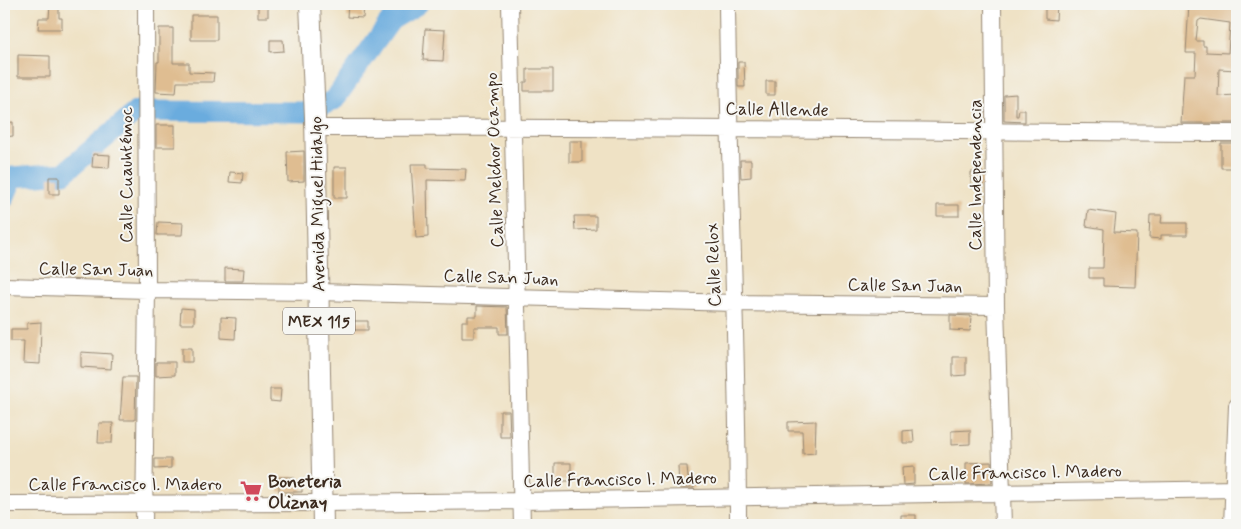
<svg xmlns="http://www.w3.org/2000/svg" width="1241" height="529" viewBox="0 0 1241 529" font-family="Mynerve,sans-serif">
<rect width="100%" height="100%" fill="#f6f6f2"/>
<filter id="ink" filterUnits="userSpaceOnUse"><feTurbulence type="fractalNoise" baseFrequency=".02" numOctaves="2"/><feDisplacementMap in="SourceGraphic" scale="10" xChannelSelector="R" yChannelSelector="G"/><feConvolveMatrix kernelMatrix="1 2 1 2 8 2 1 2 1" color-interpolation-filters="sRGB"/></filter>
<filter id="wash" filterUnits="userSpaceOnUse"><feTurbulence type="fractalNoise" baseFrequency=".0096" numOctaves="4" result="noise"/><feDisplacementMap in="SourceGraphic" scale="20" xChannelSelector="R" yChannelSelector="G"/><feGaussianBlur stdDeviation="1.12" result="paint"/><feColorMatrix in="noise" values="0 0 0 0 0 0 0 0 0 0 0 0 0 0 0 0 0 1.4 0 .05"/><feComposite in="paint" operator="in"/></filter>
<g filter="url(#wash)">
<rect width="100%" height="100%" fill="#efe2c5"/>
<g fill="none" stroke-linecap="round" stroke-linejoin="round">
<path stroke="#6aacde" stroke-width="21" d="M4 198 13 177 64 173 137 111 306 112 334 100 391 20 418 4"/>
</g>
<g id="blocks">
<path fill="#dfbd91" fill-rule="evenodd" d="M50 4H59V18H62V29H38L39 18H49Z
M258 4H268V17H258Z
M348 4H364L363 18 347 17Z
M1045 4H1057L1056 20 1045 19Z
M1189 4H1207V5L1237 9V70L1219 69 1218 96 1237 95V123H1181L1184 75H1195L1196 53H1186ZM1201 19 1230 23 1228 53 1206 52V46H1203V41H1196L1198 21Z
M191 15H217V40H191Z
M159 28H173V63H189V72L214 73 213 82H177L176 93 156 92 157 62H159Z
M425 29 445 30 443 61 423 60Z
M270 40H283L284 51 270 52Z
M18 55 50 56V77H18Z
M738 62H744L745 87H738Z
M527 69H553V91H524V82H527Z
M766 81H775V95H766Z
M1016 94V116H1018L1019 110H1025V122L1004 121V95Z
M13 122V136L4 137V123Z
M156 125H175V147H156Z
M569 141H582V162H569Z
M1221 143H1237V168H1221Z
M304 151V181L288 182 287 152Z
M93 154 110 155 109 168 92 167Z
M740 160H751V177L741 178Z
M411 164H427V168L466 169 465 181 427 180 428 237 416 238Z
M334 167H347V198H334Z
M230 172 243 173 242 183 229 182Z
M971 172H983V187L971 188Z
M49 177H59V194H49Z
M937 205H959V216H937Z
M1088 210 1116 214 1114 232 1137 233 1135 287 1103 286V278H1089V268H1103L1104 229 1086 226Z
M1150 215H1162L1161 223H1187V235H1161V239L1149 238Z
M574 216H596V229L575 230Z
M158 222 183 223 182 235H157Z
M225 268 244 269 243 281H225Z
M477 306 507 307 508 334H499V327H474V338H462V321H468V316H477Z
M181 308 194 309V324H180Z
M950 315 971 316 970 331 950 330Z
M221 317 236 318 235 339 221 338Z
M353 321H368V330H352Z
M41 322 40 364 23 363 24 341H11V329H27V323Z
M182 348H192V362H182Z
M81 352 112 354 111 369 81 367Z
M953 357H966V375L953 376Z
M156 362H175V375L156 376Z
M123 377H136L135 420H120Z
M270 389H281L280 402 270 401Z
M500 411H509L510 437H500Z
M816 421 815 453 803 454 802 431H788V422Z
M99 423H113L112 443H98Z
M913 430 914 443H903V431Z
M970 430V444L951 445V431Z
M155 459H171V468L155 469Z
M991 462 992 483 966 484V463Z
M555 463H571V481H555Z
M678 466H687L688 478 693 477 694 488H679Z
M914 466V484L903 485 902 467Z
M279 477H294V481H302V492H279Z
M901 515H916V525H901Z"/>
</g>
</g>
<g filter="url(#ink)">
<use href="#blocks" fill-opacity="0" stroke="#958672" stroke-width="1"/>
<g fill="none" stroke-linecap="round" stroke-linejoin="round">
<g stroke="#958672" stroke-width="18">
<path id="minor" d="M510 4 522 525
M727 4C729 178 738 351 738 525
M993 4 996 306 1003 525
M315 128C623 126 930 132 1237 133
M4 286 147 290 318 292 735 303 996 306
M4 504 323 503 521 501 1237 489
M144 525 147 290 146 4
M1232 525 1237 406"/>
</g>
<g stroke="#958672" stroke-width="22">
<path id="major" d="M310 4 315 117 323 525"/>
</g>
<use href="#minor" stroke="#fff" stroke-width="16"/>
<use href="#major" stroke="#fff" stroke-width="20"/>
</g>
</g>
<defs>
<g id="supermarket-bare" transform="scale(1.725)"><path d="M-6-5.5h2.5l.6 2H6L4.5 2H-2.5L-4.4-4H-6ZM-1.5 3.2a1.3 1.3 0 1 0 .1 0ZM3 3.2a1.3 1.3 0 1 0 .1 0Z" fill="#d1495b" stroke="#f6f6f2" stroke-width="2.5" paint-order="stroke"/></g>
</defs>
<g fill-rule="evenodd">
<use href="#supermarket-bare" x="251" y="491"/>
</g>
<g text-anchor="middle" stroke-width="4" stroke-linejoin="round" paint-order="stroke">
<rect fill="#f6f6f2" stroke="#73675e" stroke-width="1" x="283" y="307.5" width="72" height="27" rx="4"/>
<g font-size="16" font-weight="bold" fill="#3b2a1e">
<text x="319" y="327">MEX 115</text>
</g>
<g font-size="18" fill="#3b2a1e" stroke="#f6f6f2">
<text transform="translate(777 109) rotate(1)" y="6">Calle Allende</text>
<text transform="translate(494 160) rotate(-92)" y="6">Calle Melchor Ocampo</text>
<text transform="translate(126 175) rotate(-90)" y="6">Calle Cuauhtémoc</text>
<text transform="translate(975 175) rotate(-90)" y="6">Calle Independencia</text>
<text transform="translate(317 204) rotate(-91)" y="6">Avenida Miguel Hidalgo</text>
<text transform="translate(713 265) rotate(-92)" y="6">Calle Relox</text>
<text transform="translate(96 269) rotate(1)" y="6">Calle San Juan</text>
<text transform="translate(501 277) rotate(2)" y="6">Calle San Juan</text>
<text transform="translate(905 285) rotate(1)" y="6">Calle San Juan</text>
<text transform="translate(1025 472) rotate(-1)" y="6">Calle Francisco I. Madero</text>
<text transform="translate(620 479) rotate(-1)" y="6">Calle Francisco I. Madero</text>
<text x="125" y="490">Calle Francisco I. Madero</text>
</g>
<g font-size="18" font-weight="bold" fill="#3b2a1e" stroke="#f6f6f2" text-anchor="start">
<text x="268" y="487">Boneteria<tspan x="268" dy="21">Oliznay</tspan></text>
</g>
</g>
<rect width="1241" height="529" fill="none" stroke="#f6f6f2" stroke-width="20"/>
</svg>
